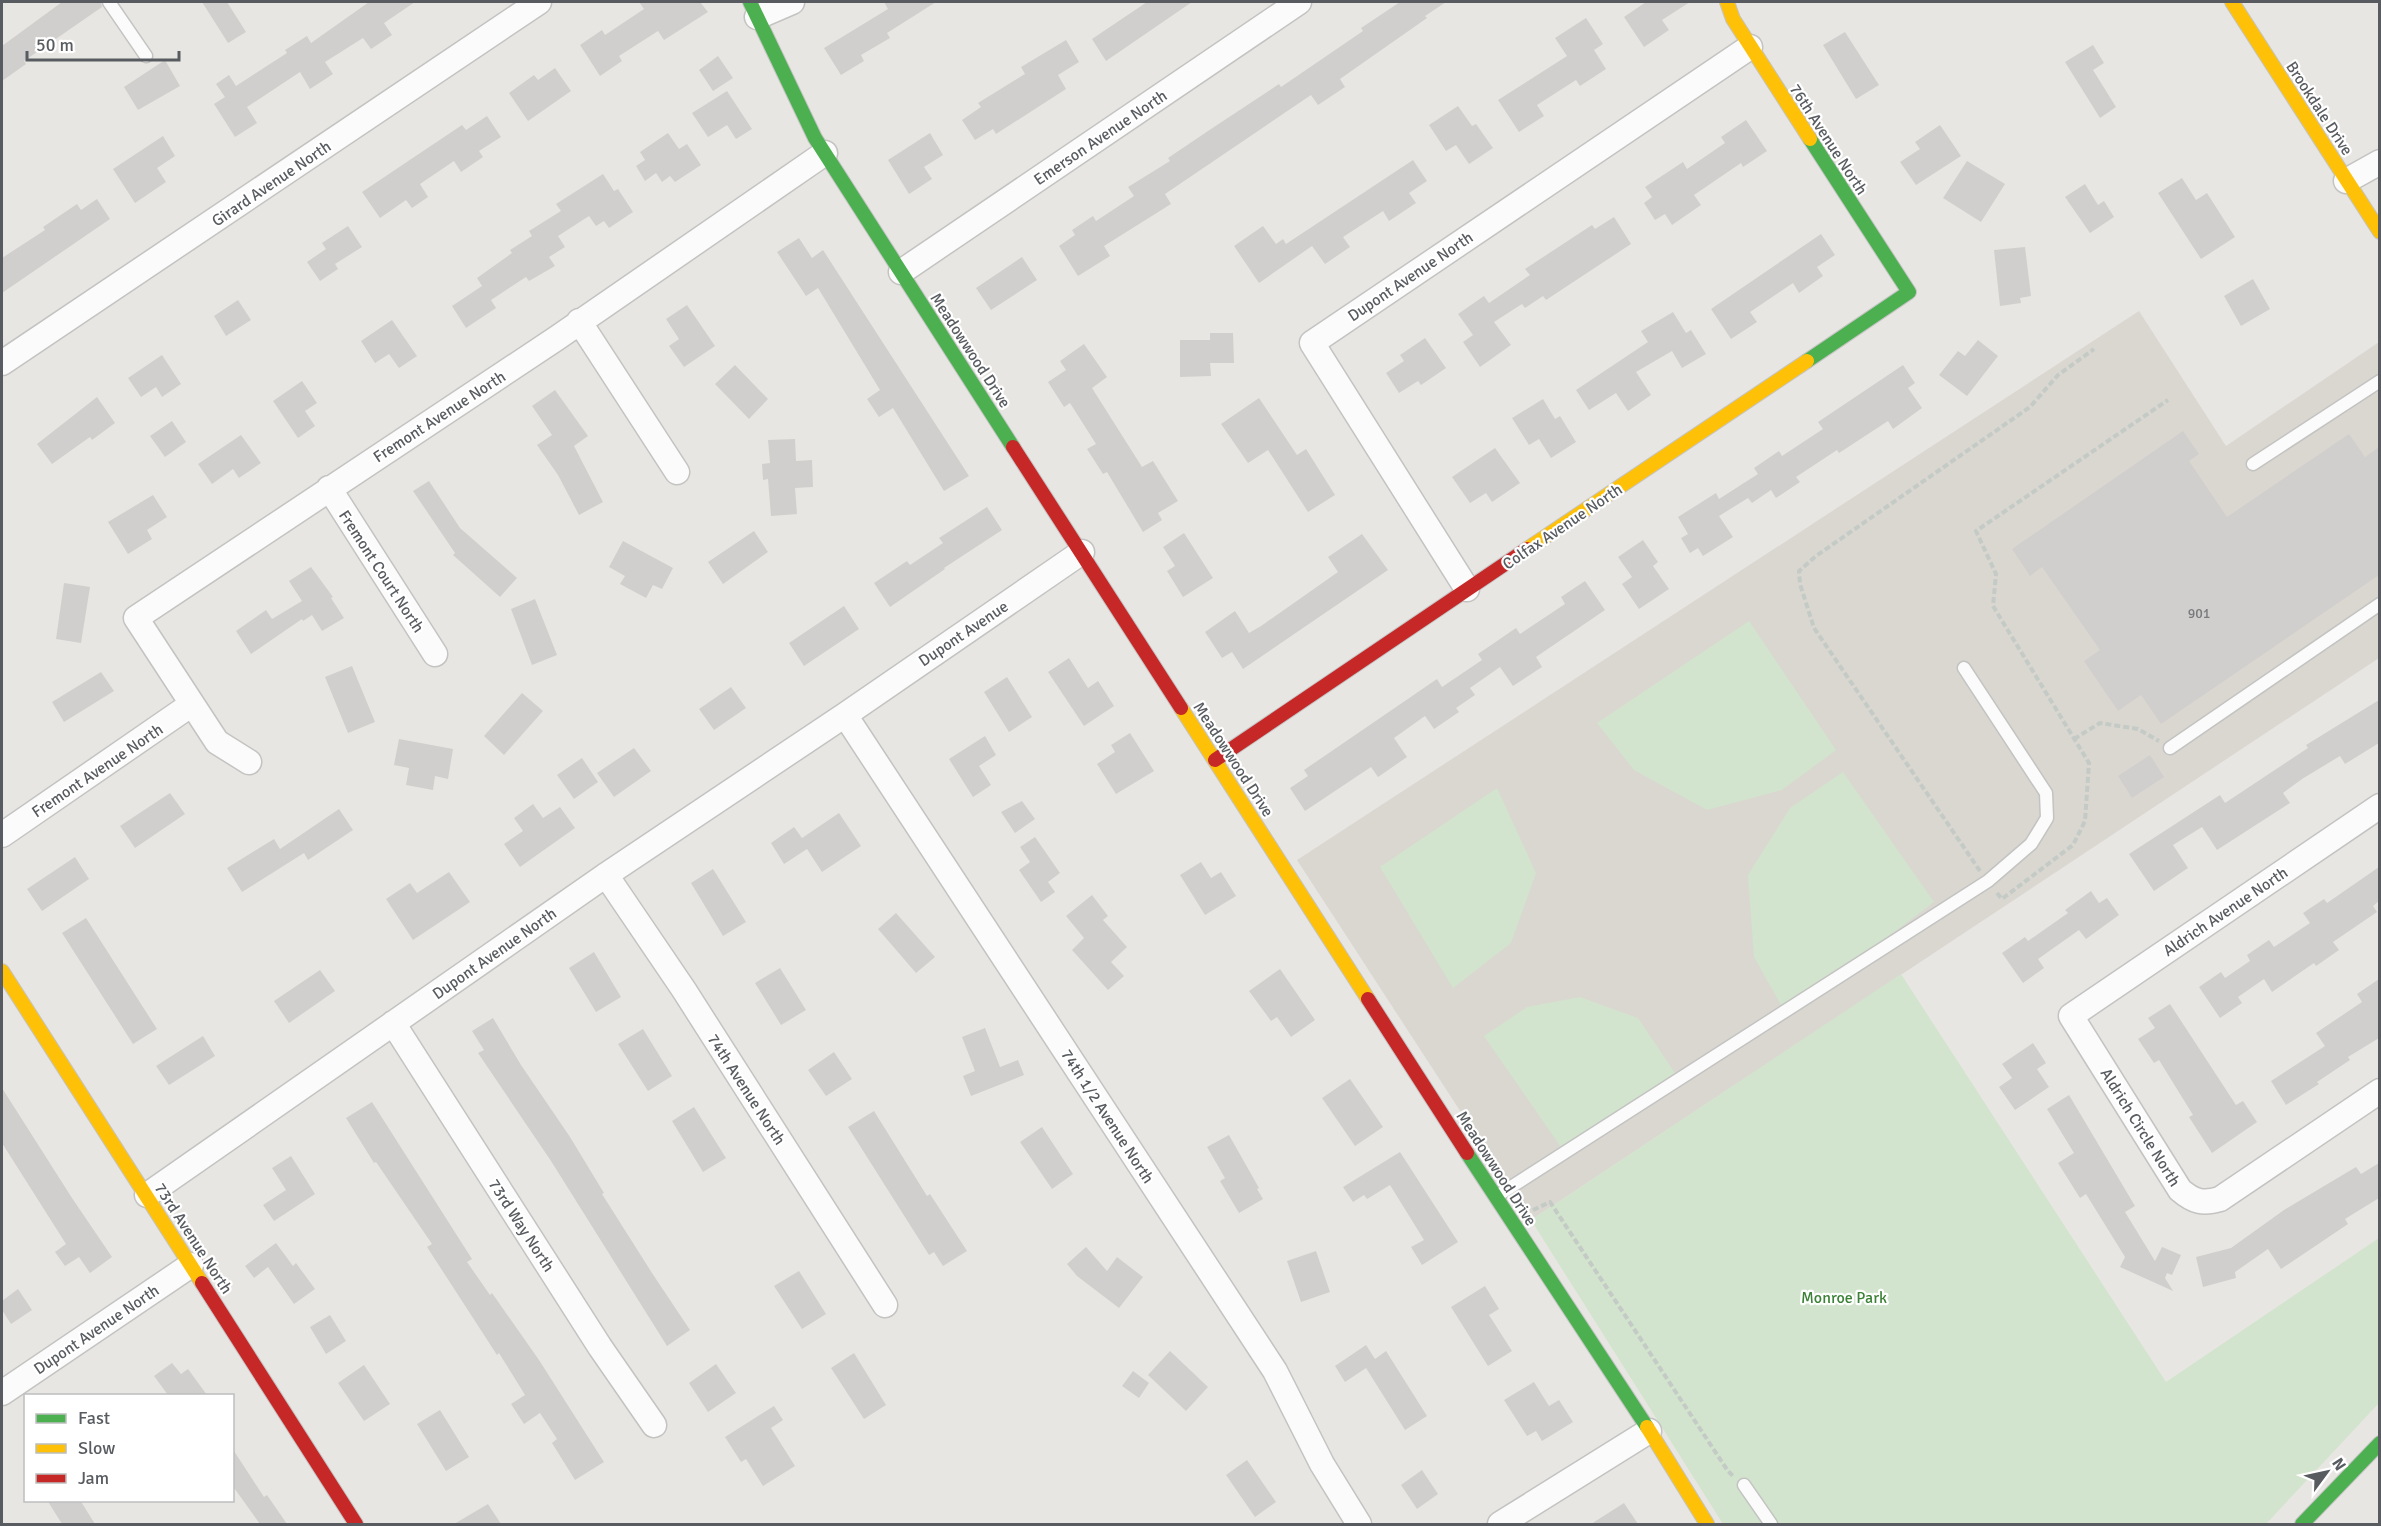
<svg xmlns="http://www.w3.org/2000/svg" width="2381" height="1526" viewBox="0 0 2381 1526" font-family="Signika,sans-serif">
<rect width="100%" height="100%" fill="#e8e6e2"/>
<path fill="#dad7d1" d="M2139 311 2226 446 2379 342V658L1531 1220 1297 860Z"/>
<path fill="#d2e4cd" d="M1749 621 1836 750 1782 790 1707 810 1634 770 1597 723Z
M1843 772 1934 902 1786 1014 1754 957 1748 875 1790 808Z
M1497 788 1536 873 1511 943 1453 988 1380 867Z
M1901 974 2166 1382 2379 1238V1403L2266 1524H1723L1531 1220Z
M1580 997 1638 1018 1675 1073 1565 1153 1484 1036 1527 1007Z"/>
<path fill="#d1cfcd" d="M62 2H101L102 7 24 61 26 64 2 81V46Z
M202 2H227L246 32 228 43Z
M369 2H415L384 23 392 35 371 49 363 38 325 62 333 74 310 89 300 72 247 107 257 123 235 137 214 104 225 97 216 84 229 75 236 86 287 53 285 50 307 36 311 43Z
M639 2H700L708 12 664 40 658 31 619 56 622 61 600 76 580 45 602 30 605 35 644 9Z
M884 2H936L887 33 890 38 861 55 864 61 841 75 824 48 888 9Z
M1147 2H1192L1106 61 1092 39Z
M1400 2H1446L1425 16 1427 18 1340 79 1345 87 1318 105 1311 95 1165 194 1171 204 1104 246 1110 256 1078 276 1059 246 1075 235 1072 230 1093 216 1096 221 1134 196 1128 187 1170 161 1168 158 1214 127 1279 84 1281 87 1363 31 1361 28Z
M1646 2H1690L1662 20 1669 30 1644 47 1624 17Z
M1586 18 1603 44 1594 50 1606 69 1580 86 1576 80 1537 105 1544 116 1519 132 1498 100 1567 56 1555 38Z
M1845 32 1879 85 1856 99 1823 45Z
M1066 40 1079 62 1058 75 1066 89 996 134 993 129 975 140 962 120 981 107 978 103 1025 74 1021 67Z
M2093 45 2104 63 2093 70 2116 107 2100 118 2065 62Z
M718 56 733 78 713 91 699 70Z
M165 60 180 86 138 110 124 87Z
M555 68 571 91 528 121 509 93 534 75 538 80Z
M727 91 752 129 736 139 727 125 708 137 692 113Z
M1458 106 1472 126 1476 124 1493 148 1469 164 1456 145 1446 151 1429 125Z
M487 116 501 137 479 151 483 157 461 172 454 161 420 184 428 197 412 208 406 200 380 218 362 192 462 125 466 130Z
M1746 120 1767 151 1743 167 1741 163 1694 195 1701 205 1672 225 1665 214 1655 220 1644 203 1652 197 1645 187 1683 162 1687 169 1725 143 1721 137Z
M1940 125 1961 156 1916 185 1900 162 1920 149 1915 142Z
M668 133 679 149 687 144 701 165 675 182 670 176 662 182 656 173 645 181 636 166 645 160 640 152Z
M930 133 943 155 924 167 932 179 909 194 888 160Z
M163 136 175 156 157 168 166 182 135 203 113 169Z
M1413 160 1427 181 1409 193 1416 203 1389 221 1383 211 1343 237 1350 247 1325 264 1312 246 1259 283 1234 246 1263 226 1276 244 1283 239 1286 244Z
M1967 161 2005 184 1981 222 1943 198Z
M603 174 614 191 618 189 633 212 609 228 604 221 596 226 589 216 558 236 565 247 549 257 555 266 529 281 526 277 491 300 496 308 466 328 452 306 482 286 477 278 512 253 510 250 532 236 529 231 561 211 556 204Z
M2182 178 2196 200 2207 193 2235 237 2201 259 2158 193Z
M2085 184 2098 205 2104 201 2114 217 2090 233 2065 197Z
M97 199 110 219 2 293V258L45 230 43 227 77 204 81 210Z
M1614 217 1631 244 1546 300 1543 296 1525 308 1522 304 1494 322 1511 345 1480 367 1463 342 1473 335 1458 314 1484 296 1489 303 1530 275 1525 269 1592 225 1595 229Z
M348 226 362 247 335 264 338 269 320 281 307 262 326 249 322 243Z
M1821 234 1835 255 1817 267 1823 276 1799 293 1793 283 1750 312 1757 322 1731 339 1711 309Z
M799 238 812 258 823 250 969 476 944 491 893 408 879 417 867 399 880 390 818 288 806 296 777 252Z
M2025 247 2031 296 2020 298 2021 303 2000 306 1994 250Z
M1022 257 1037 280 991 310 976 288Z
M2253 279 2270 309 2241 326 2224 296Z
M238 300 251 320 226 336 214 316Z
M687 305 715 346 684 367 669 346 679 339 666 319Z
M1673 312 1686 333 1691 330 1706 354 1682 368 1672 351 1636 372 1651 395 1628 411 1616 393 1589 410 1576 390 1648 342 1641 331Z
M392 320 417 356 399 368 389 354 375 363 361 341Z
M1210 333H1233L1234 363H1210L1211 376 1180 377V340H1210Z
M1425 338 1446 368 1421 385 1418 381 1399 393 1386 373 1404 361 1400 355Z
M1978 340 1998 356 1967 396 1939 375 1958 351 1965 356Z
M1084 344 1107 377 1092 388 1142 467 1153 461 1178 501 1158 513 1162 520 1143 532 1107 472 1103 474 1087 449 1096 444 1070 403 1064 407 1048 382 1066 370 1060 361Z
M162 355 181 384 162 397 156 387 141 397 128 378Z
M735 365 768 399 749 419 715 384Z
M1903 365 1915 383 1908 388 1922 408 1893 429 1888 421 1839 453 1837 450 1796 477 1800 482 1776 498 1771 490 1752 503 1748 498 1719 516 1733 537 1703 556 1698 548 1690 553 1681 538 1688 534 1678 517 1716 493 1719 499 1758 474 1754 468 1779 451 1782 456 1823 429 1818 422Z
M302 381 317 403 305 411 315 426 298 438 273 401Z
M555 390 588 436 574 446 603 502 579 515 558 475 537 445 552 435 532 406Z
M97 397 115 423 92 440 90 437 52 464 37 444Z
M1259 398 1297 455 1306 449 1335 495 1308 512 1268 450 1248 463 1221 424Z
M1543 399 1555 419 1560 416 1576 442 1551 458 1539 439 1529 445 1512 418Z
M172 421 186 442 165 457 150 436Z
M2183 431 2199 454 2189 461 2227 517 2349 434 2365 457 2379 447V575L2161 724 2141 695 2118 711 2084 661 2100 650 2042 567 2030 576 2012 549Z
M241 435 261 463 239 478 233 469 212 484 198 464Z
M795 439 796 461 812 460 813 487 795 488 797 514 771 516 768 479 763 480 762 464 770 463 768 440Z
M1495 448 1520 483 1492 502 1486 493 1470 503 1452 477Z
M429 481 460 528 517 578 500 597 453 555 455 553 413 491Z
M153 495 167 517 147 530 152 539 128 554 108 522Z
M987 507 1002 530 944 568 945 569 890 607 874 583 907 561 910 565 943 543 939 538Z
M754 531 768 552 723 584 708 562Z
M1184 533 1213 578 1183 597 1167 571 1175 566 1163 547Z
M1362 534 1388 570 1243 669 1232 652 1222 658 1205 632 1235 611 1249 633 1261 626 1338 572 1328 557Z
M1643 540 1658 562 1653 566 1669 589 1639 609 1622 584 1632 577 1618 557Z
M623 541 673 568 662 589 653 585 646 598 620 584 625 576 609 567Z
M311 567 333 597 331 598 344 618 322 631 312 615 303 621 302 619 251 654 236 631 266 610 272 619 302 601 289 581Z
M1585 581 1605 610 1536 657 1542 667 1513 686 1500 667 1470 688 1475 695 1456 708 1459 712 1434 729 1425 716 1394 738 1407 757 1378 777 1371 767 1305 811 1290 788 1308 776 1304 770 1437 679 1442 687 1482 660 1478 654 1516 628 1520 634 1565 604 1561 597Z
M64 583 90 587 81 643 56 639Z
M535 599 557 655 532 665 511 609Z
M844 606 859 629 804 666 789 643Z
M1069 658 1088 688 1098 681 1114 706 1084 726 1048 672Z
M352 666 375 722 348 733 325 677Z
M101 672 114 691 64 722 52 702Z
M1007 677 1032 717 1009 732 984 692Z
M731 687 746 708 714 730 699 709Z
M522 693 543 711 504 755 484 736Z
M2379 700V743L2345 764 2340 756 2302 779 2283 793 2290 803 2217 850 2202 827 2173 845 2188 868 2154 891 2129 854 2220 795 2225 803 2308 748 2306 745Z
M1130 733 1154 771 1116 794 1097 764 1115 752 1111 745Z
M985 736 996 755 979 766 991 785 973 797 949 759Z
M399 739 453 749 448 779 435 776 433 790 406 785 409 768 394 765Z
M634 748 651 771 614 797 597 773Z
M2150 755 2164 777 2132 798 2118 776Z
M582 758 598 782 574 799 557 775Z
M170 793 185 814 135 848 120 826Z
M1022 801 1035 819 1015 833 1001 812Z
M533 804 543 818 560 807 575 828 520 867 504 844 523 831 514 818Z
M339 809 353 830 308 860 304 853 242 892 227 868 274 839 280 849Z
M839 813 861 846 822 872 807 849 784 864 771 843 794 827 802 838Z
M1035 837 1060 873 1048 882 1055 892 1041 902 1019 870 1030 862 1020 847Z
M75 857 89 879 42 911 27 889Z
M1201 862 1211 878 1221 872 1236 896 1205 915 1180 875Z
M2379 867V901L2373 906 2377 912 2333 942 2339 950 2316 966 2314 963 2272 992 2264 979 2238 997 2242 1003 2220 1018 2199 987 2221 972 2225 978 2250 961 2247 955 2269 940 2274 947 2310 923 2303 913 2324 899 2327 903Z
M713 869 746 922 723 936 691 883Z
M449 872 470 902 413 940 386 899 410 883 417 893Z
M2091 891 2099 903 2107 898 2119 915 2086 939 2079 930 2038 959 2044 968 2023 983 2002 953 2025 937 2028 941 2068 913 2065 910Z
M1092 895 1108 916 1103 920 1127 947 1111 962 1124 976 1108 990 1072 950 1084 938 1066 916Z
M896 913 935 957 916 973 878 929Z
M86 918 157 1029 133 1044 62 933Z
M594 952 621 997 596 1012 569 968Z
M780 968 806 1010 781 1025 755 983Z
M1280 969 1315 1020 1291 1037 1277 1017 1271 1021 1249 991Z
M320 970 335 991 289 1023 274 1001Z
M2379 979V1038L2348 1057 2350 1060 2317 1082 2319 1084 2286 1105 2271 1081 2325 1046 2316 1033 2362 1002 2357 994Z
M2170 1004 2236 1105 2243 1101 2257 1122 2212 1153 2189 1117 2193 1115 2159 1060 2154 1063 2138 1039 2155 1028 2148 1018Z
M493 1018 521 1065 570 1137 604 1193 602 1194 652 1273 690 1330 667 1346 551 1161 478 1053 484 1050 472 1031Z
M985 1028 1000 1067 1018 1060 1024 1075 971 1096 963 1076 975 1071 962 1037Z
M643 1029 672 1076 648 1091 618 1044Z
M203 1036 215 1056 169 1085 156 1066Z
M2033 1043 2046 1063 2037 1069 2049 1087 2015 1110 1999 1087 2012 1078 2002 1064Z
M834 1052 852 1079 826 1096 808 1070Z
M1350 1079 1383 1127 1355 1146 1322 1098Z
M2 1088 72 1198 112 1257 90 1273 79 1257 65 1266 55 1252 66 1244 2 1143Z
M2069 1095 2135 1206 2125 1212 2155 1261 2162 1247 2181 1255 2172 1275 2167 1273 2165 1278 2173 1291 2120 1267 2125 1257 2086 1194 2080 1198 2058 1163 2074 1153 2047 1109Z
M372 1102 472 1259 467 1262 490 1295 492 1293 539 1360 604 1462 575 1480 552 1443 557 1439 540 1413 524 1424 511 1404 525 1395 499 1353 497 1355 427 1247 432 1244 376 1162 374 1163 346 1118Z
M694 1107 726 1158 703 1172 672 1121Z
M874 1111 927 1196 930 1194 967 1251 943 1266 934 1252 929 1255 848 1127Z
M1042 1127 1073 1174 1052 1189 1020 1142Z
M1229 1135 1259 1188 1257 1189 1263 1199 1239 1213 1220 1181 1225 1178 1207 1147Z
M1400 1152 1458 1242 1422 1265 1411 1247 1424 1240 1390 1185 1367 1199 1364 1195 1353 1202 1343 1187Z
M291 1156 315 1194 274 1221 263 1205 286 1190 272 1168Z
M2379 1163V1198L2345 1219 2348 1224 2281 1269 2268 1249 2235 1272 2236 1278 2203 1287 2196 1257 2231 1248 2284 1210 2356 1167 2361 1174Z
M276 1243 293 1266 296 1263 315 1289 294 1304 268 1267 254 1278 245 1266Z
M1086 1247 1107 1271 1117 1257 1143 1277 1119 1308 1077 1276 1067 1264Z
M1316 1251 1330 1292 1301 1302 1287 1261Z
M799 1271 826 1314 802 1329 774 1286Z
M1485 1286 1499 1309 1489 1315 1512 1351 1488 1366 1451 1307Z
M18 1289 32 1310 11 1324 2 1310V1301Z
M330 1315 346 1341 326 1354 310 1327Z
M1366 1345 1375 1359 1386 1351 1427 1416 1405 1430 1366 1368 1345 1382 1335 1366Z
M1170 1351 1208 1387 1186 1411 1148 1375Z
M854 1353 886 1405 864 1419 831 1368Z
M172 1363 181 1374 188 1369 207 1395H168L154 1376Z
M716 1364 736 1393 708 1412 689 1383Z
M364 1365 390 1404 364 1421 338 1383Z
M1133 1371 1149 1383 1139 1398 1122 1386Z
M1534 1382 1549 1406 1559 1400 1573 1422 1542 1441 1536 1431 1527 1436 1504 1400Z
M774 1406 783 1420 771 1428 795 1466 763 1486 746 1459 741 1462 725 1437Z
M440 1410 469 1457 446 1471 417 1424Z
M232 1448 264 1497 267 1495 287 1524H260L232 1485Z
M1247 1460 1276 1502 1255 1517 1226 1475Z
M1422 1470 1438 1494 1417 1509 1401 1485Z
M47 1500H80L95 1524H62Z
M1624 1503 1638 1524H1591Z
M488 1504 501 1524H454Z"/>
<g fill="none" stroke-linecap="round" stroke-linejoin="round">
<g stroke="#c3c3c2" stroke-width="15">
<path id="lane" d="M109 2 146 56
M2253 464 2380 381
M2170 748 2380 604
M1497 1196 1988 881 2031 844 2047 818 2046 793 1964 668
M1744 1485 1771 1524"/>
</g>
<g stroke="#c3c3c2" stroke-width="27">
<path id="street" d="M757 17 792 2
M2346 181 2380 162
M901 272 1299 2
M579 321 677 472
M2 363 539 2
M329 488 435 654
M1467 589 1312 343 1750 47
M845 715 1275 1371 1322 1464 1359 1524
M249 762 217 742 136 618 557 338 825 153
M2380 806 2071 1016 2180 1190C2194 1202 2203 1204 2220 1199L2380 1091
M2 835 192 704
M606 875 684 990 885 1305
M393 1023 600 1347 654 1425
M147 1195 606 875 845 715 1082 552
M2 1393 191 1265
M1500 1524 1649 1431"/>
</g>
<g stroke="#c4c4c4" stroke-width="16">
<path id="fast" d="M750 2 815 138 1013 447
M1807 361 1909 292 1810 139
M1467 1153 1647 1427
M2302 1524 2380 1443"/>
</g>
<g stroke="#c4c4c4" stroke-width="16">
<path id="slow" d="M1727 2 1733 19 1810 139
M2232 2 2380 232
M1527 549 1807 361
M1181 708 1368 999
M2 971 202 1283
M1647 1427 1707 1524"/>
</g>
<g stroke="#c4c4c4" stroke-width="16">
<path id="jam" d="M1013 447 1181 708
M1215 760 1527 549
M1368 999 1467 1153
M202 1283 356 1524"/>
</g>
<path stroke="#c4cac5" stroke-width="4" stroke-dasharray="6 3" stroke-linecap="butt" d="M2074 739 2100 723 2138 729 2159 741
M1980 871 1814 628 1800 584 1799 571 1816 556 2030 407 2058 375 2094 349
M1997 893 2002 899 2073 845 2085 821 2089 763 1993 606 1996 574 1976 531 2168 400
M1533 1210 1550 1202 1728 1471 1734 1477"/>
<use href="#lane" stroke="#fcfbfb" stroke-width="12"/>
<use href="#street" stroke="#fcfbfb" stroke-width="24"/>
<use href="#fast" stroke="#4caf50" stroke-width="14"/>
<use href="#slow" stroke="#ffc107" stroke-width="14"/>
<use href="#jam" stroke="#c62828" stroke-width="14"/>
</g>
<g text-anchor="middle" stroke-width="4.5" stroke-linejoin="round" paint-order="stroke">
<g font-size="14" fill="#787a7c">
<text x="2199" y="618">901</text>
</g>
<g font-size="16" fill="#585c60" stroke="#fff">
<text transform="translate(2320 108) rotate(57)" y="6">Brookdale Drive</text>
<text transform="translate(1100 137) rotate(-34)" y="6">Emerson Avenue North</text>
<text transform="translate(1829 139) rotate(57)" y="6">76th Avenue North</text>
<text transform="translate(271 183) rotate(-34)" y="6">Girard Avenue North</text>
<text transform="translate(1410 276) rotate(-34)" y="6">Dupont Avenue North</text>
<text transform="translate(971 350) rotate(57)" y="6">Meadowwood Drive</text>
<text transform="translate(439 416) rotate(-33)" y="6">Fremont Avenue North</text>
<text transform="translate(1562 526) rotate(-34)" y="6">Colfax Avenue North</text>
<text transform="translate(382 571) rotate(57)" y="6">Fremont Court North</text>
<text transform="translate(963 633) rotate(-34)" y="6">Dupont Avenue</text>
<text transform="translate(1234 759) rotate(57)" y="6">Meadowwood Drive</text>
<text transform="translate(97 770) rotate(-34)" y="6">Fremont Avenue North</text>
<text transform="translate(2225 911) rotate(-34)" y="6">Aldrich Avenue North</text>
<text transform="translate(494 953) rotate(-35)" y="6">Dupont Avenue North</text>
<text transform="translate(747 1089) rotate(57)" y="6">74th Avenue North</text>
<text transform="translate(1108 1116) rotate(57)" y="6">74th 1/2 Avenue North</text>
<text transform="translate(2141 1127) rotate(58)" y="6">Aldrich Circle North</text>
<text transform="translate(1497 1168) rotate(57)" y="6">Meadowwood Drive</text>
<text transform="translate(522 1225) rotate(57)" y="6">73rd Way North</text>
<text transform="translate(194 1238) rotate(57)" y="6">73rd Avenue North</text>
<text transform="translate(96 1329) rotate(-34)" y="6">Dupont Avenue North</text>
</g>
<g font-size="16" fill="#3b8136" stroke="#fff">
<text x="1844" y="1303">Monroe Park</text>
</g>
</g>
<rect width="2381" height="1526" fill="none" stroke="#585c60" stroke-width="6"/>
<rect x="24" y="1394" width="210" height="108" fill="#ffffff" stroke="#bcbebf" stroke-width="1.5"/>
<rect x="36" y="1414" width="30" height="9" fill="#4caf50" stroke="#bcbebf" stroke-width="1.5"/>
<text x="78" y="1424" font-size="18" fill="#585c60">Fast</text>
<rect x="36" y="1444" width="30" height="9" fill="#ffc107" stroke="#bcbebf" stroke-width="1.5"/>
<text x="78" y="1454" font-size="18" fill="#585c60">Slow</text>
<rect x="36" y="1474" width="30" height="9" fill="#c62828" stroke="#bcbebf" stroke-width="1.5"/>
<text x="78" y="1484" font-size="18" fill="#585c60">Jam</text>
<g transform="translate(2327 1472) rotate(57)" stroke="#ffffff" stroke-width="4.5" paint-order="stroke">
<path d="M0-4.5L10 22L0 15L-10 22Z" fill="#585c60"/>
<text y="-9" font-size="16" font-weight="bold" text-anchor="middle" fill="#585c60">N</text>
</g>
<path d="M27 51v9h152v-9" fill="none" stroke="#585c60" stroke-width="3"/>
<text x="36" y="51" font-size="18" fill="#585c60" stroke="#ffffff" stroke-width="4.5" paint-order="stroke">50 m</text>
</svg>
